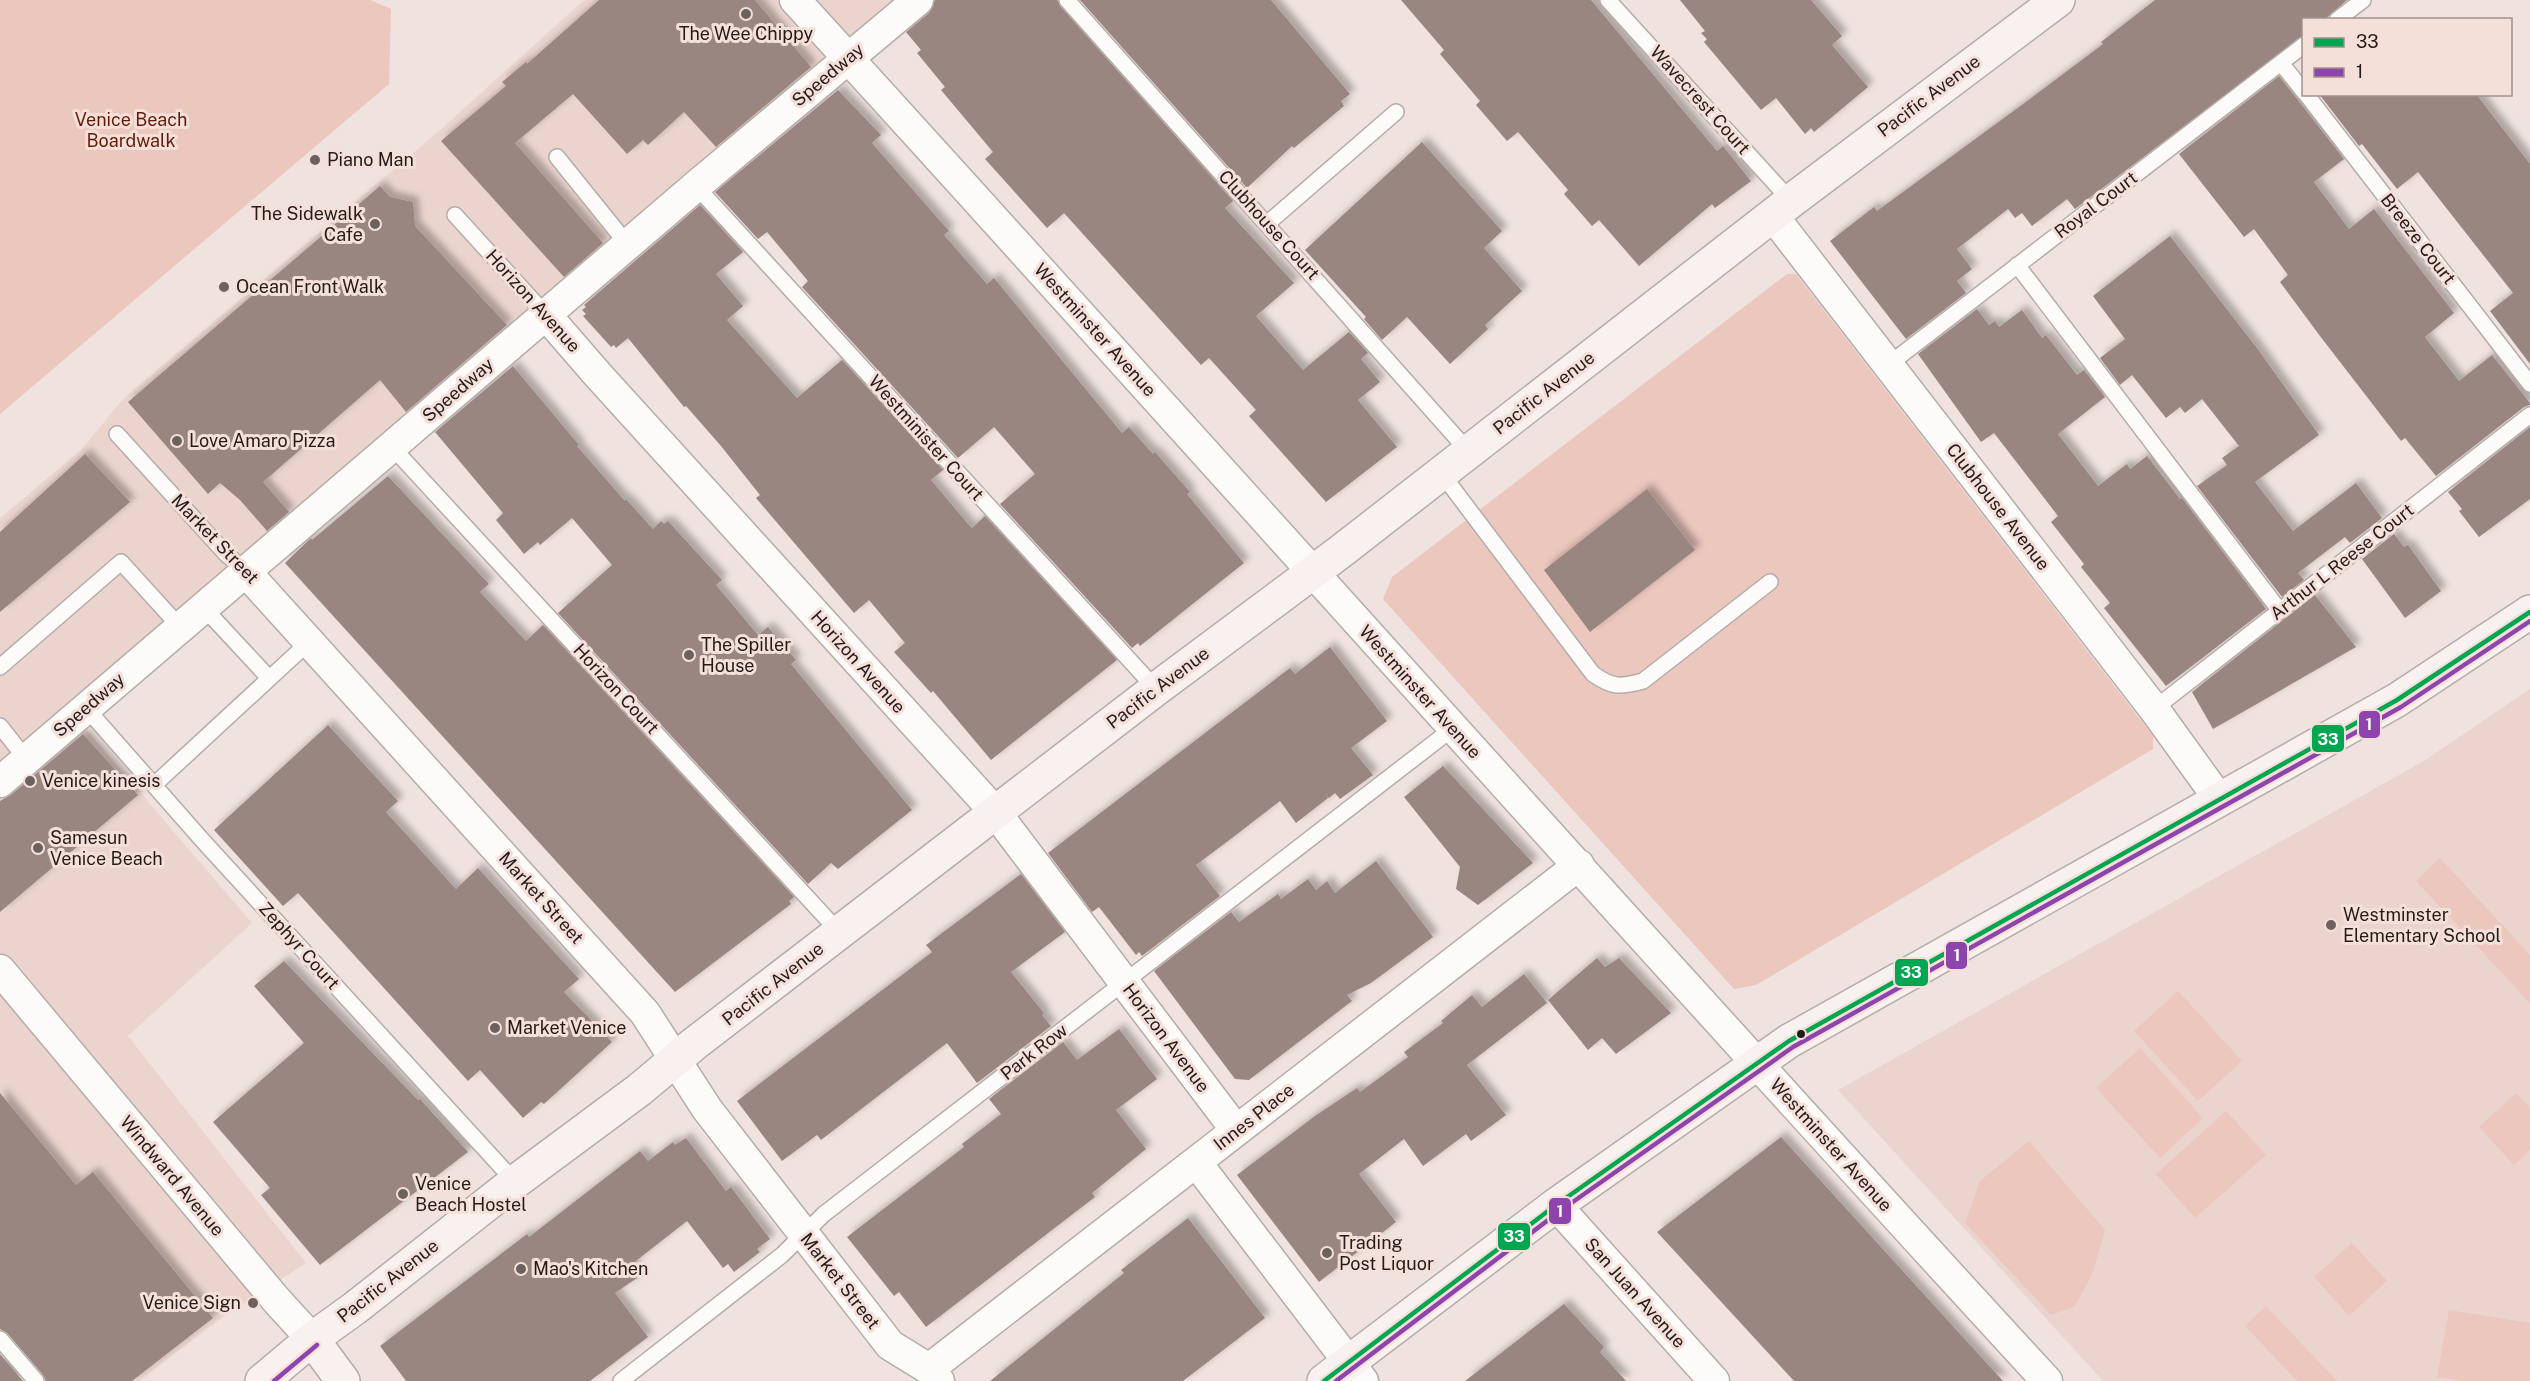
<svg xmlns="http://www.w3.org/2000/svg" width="2530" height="1381" viewBox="0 0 2530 1381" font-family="'Public Sans',sans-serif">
<defs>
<filter id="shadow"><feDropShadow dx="5.5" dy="-5.5" stdDeviation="3" flood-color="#0004"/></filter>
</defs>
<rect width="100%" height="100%" fill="#efe2df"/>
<path fill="#ebd4ce" d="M584 0H897L66 706 252 923 128 1036 306 1263 217 1321 139 1381H60L0 1310V518L81 450 124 398 439 131Z
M2530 689V1381H2103L1838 1090 2424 761Z"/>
<path fill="#ebc7be" d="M0 0H370L391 9 389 84 0 414Z
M1787 274H1796L2153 736V749L1756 985 1734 989 1383 599 1392 577Z
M2440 858 2530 955V1003L2416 881Z
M2178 991 2242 1061 2198 1101 2134 1031Z
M2140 1048 2203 1118 2160 1158 2096 1088Z
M2516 1093 2530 1108V1150L2514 1165 2479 1127Z
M2226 1111 2266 1155 2195 1218 2156 1174Z
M2029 1141 2105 1230 2092 1275 2075 1306 2051 1315 1965 1223 1980 1181Z
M2352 1243 2387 1281 2349 1316 2314 1277Z
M2266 1306 2337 1381H2297L2245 1326Z
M2449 1310 2530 1323V1381H2463L2437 1377Z"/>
<path fill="#998681" filter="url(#shadow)" d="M599 0H755L811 67 716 147 684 112 648 145 643 140 627 154 573 94 515 143 603 243 564 277 441 141 506 86 502 82 526 62 527 64Z
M935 0H1057L1060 6 1233 201 1225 208 1294 283 1256 316 1303 370 1349 332 1368 353 1361 359 1380 382 1358 400 1397 447 1326 502 1249 416 1256 410 1209 358 1201 365 1064 213 1047 228 985 159 993 152 941 90 945 87 917 53 921 50 906 32 929 13Z
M1080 0H1271L1350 94 1341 101 1344 106 1294 148 1292 146 1247 188Z
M1401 0H1591L1717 151 1723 146 1751 181 1715 208 1712 204 1639 266 1599 220 1592 226 1564 194 1568 190 1518 132 1507 141 1476 105 1480 101 1440 54 1444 50Z
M1680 0H1811L1842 36 1832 45 1868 87 1814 132 1811 128 1805 134 1776 98 1761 110 1704 42 1707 39 1701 33 1705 31Z
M2155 0H2347L2324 20H2304V35L2075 209 2067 199 2032 226 2022 213 2015 218 2008 209 1957 249 1972 269 1957 281 1966 293 1906 339 1830 241 1874 207 1877 211 2023 104 2103 44 2101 42Z
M2279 76 2344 159 2314 182 2349 229 2374 209 2454 313 2425 337 2459 381 2492 355 2530 403V405L2524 407 2436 476 2405 438 2401 441 2320 336 2280 282 2288 275 2254 229 2244 237 2179 154Z
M838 90 881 135 872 143 949 231 944 235 987 284 994 278 1122 433 1129 427 1153 454 1155 452 1190 492 1187 494 1244 563 1140 646 1138 643 1132 648 1000 504 1035 474 994 427 958 458 802 287 808 281 767 232 758 239 715 192Z
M2319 94H2476L2530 164V364L2490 311 2513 293 2418 172 2397 189 2362 144 2359 146Z
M1422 142 1502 231 1484 248 1522 291 1485 325 1488 329 1450 364 1407 317 1382 340 1364 319 1366 317 1305 250Z
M380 186 390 197 413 202 415 226 507 325 406 412 380 380 263 482 289 512 267 531 240 500 220 483 208 494 128 402Z
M700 205 743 252 716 274 743 306 727 320 797 398 842 360 943 470 931 480 969 525 972 528 985 516 1117 660 991 760 933 691 931 693 894 652 905 643 869 600 854 613 756 498 760 495 721 446 686 406 684 407 628 338 616 348 614 345 611 347 583 316 586 314 582 310 586 307 584 305Z
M2170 236 2257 348 2319 435 2255 482 2293 531 2356 483 2382 518 2350 543 2345 537 2298 573 2304 580 2282 597 2197 486 2227 465 2222 458 2239 446 2202 399 2185 413 2180 407 2166 418 2132 375 2120 385 2100 358 2125 339 2093 296Z
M1977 309 1989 325 1995 321 1999 327 2022 310 2042 338 2046 335 2077 375 2084 370 2105 397 2058 434 2098 486 2127 464 2130 469 2147 456 2180 499 2182 498 2266 609 2166 686 2104 608 2110 603 2081 567 2084 564 2051 522 2058 516 1994 433 1981 442 1918 354Z
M513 366 579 445 577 446 625 501 626 499 653 529 661 521 664 524 668 521 722 580 716 585 758 635 768 627 796 660 791 664 912 810 838 869 831 863 808 884 558 613 612 565 572 518 540 545 538 542 524 554 496 520 503 513 435 432Z
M2530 427V499L2479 537 2459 511 2462 509 2448 492Z
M85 454 130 502 0 612V532Z
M388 476 489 584 480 592 526 641 543 625 794 897 789 901 791 904 675 992 285 563 311 538 312 540Z
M1647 489 1695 550 1590 632 1544 570Z
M2394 534 2404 547 2408 545 2441 591 2405 618 2362 559Z
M2315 595 2356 647 2213 729 2192 692Z
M1330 647 1387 721 1351 748 1373 775 1340 799 1335 793 1329 798 1326 795 1328 798 1296 823 1280 801 1232 838 1196 865 1220 896 1142 956 1139 952 1136 955 1099 907 1092 912 1048 853 1290 668 1295 674Z
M328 725 398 801 386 812 456 889 478 868 579 979 564 992 612 1042 544 1104 541 1102 523 1118 480 1070 468 1081 298 893 283 906 214 830Z
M83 734 138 795 0 912V801L11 795Z
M1443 766 1533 863 1478 905 1456 889 1460 867 1404 797Z
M1376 861 1433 937 1371 983 1347 995 1352 1001 1249 1080 1235 1079 1154 971 1231 912 1239 922 1278 894 1281 899 1308 879 1316 890 1327 881 1335 893Z
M1021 874 1065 932 1011 972 1044 1013 1042 1015 1051 1026 977 1083 947 1043 821 1140 817 1135 782 1161 737 1101 932 952 926 945Z
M1597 958 1605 967 1619 958 1671 1013 1616 1054 1602 1038 1588 1050 1548 1000Z
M284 961 418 1100 420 1099 468 1152 320 1265 261 1195 270 1188 213 1122 304 1043 254 986Z
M1524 974 1547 1003 1467 1065 1506 1115 1471 1141 1466 1134 1423 1166 1404 1139 1359 1174 1396 1222 1319 1282 1237 1175 1315 1116 1357 1088 1360 1092 1408 1057 1404 1052 1443 1023 1441 1021 1472 995 1482 1007Z
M1119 1029 1157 1079 1116 1110 1146 1149 1092 1193 1095 1197 926 1327 899 1292 894 1296 847 1237 964 1147 962 1144 1001 1114 989 1099 1063 1042 1077 1060Z
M0 1093 76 1185 93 1172 213 1318 132 1381H46L43 1375 7 1333 0 1329Z
M1781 1137 1951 1324 2003 1381H1794L1657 1232Z
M686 1138 726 1191 731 1187 770 1239 757 1249 760 1252 734 1272 728 1264 723 1268 687 1221 632 1264 640 1276 615 1293 648 1337 590 1381H406L380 1346 527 1234 529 1237 640 1151 648 1161 673 1142 675 1145Z
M1188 1218 1265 1318 1183 1381H990L1124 1273 1121 1270Z
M1564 1304 1604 1347 1600 1352 1626 1381H1465Z
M0 1354 23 1381H0Z"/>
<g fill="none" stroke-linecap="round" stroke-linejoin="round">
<g stroke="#b5aca9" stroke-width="18">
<path id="lane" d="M1067 0 1469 452
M1608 0 1791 201
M2337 20 2363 0
M2281 63 2304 92
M2306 94 2530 384
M557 157 628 245
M696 186 1156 689
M455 215 546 315
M1268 223 1396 112
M2017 265 2280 611
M1888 365 2304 45
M117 434 226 554 245 571
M392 447 840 933
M1442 474 1593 674C1613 688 1620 687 1643 681L1770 582
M203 607 269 678
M0 667 121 562 180 627
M86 708 203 841 515 1182
M2154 709 2530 415
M0 726 26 759
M154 785 310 641
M0 1339 36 1381
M621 1381 782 1255 824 1214 1452 729"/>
</g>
<g stroke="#b5aca9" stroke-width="33">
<path id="street" d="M795 0C1214 459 1626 924 2047 1381
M1773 216 2154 709 2219 799
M546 315 598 375 996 813 1236 1130
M245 571 645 1013 707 1109 890 1345 929 1369 939 1381
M0 782 696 186 918 0
M0 970 278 1302 312 1339
M1196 1162 1363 1381
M1556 1205 1714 1381
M929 1369 1579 865"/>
</g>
<g stroke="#b5aca9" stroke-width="36">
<path id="secondary" d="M312 1339 343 1381
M262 1381 312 1339 355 1308 515 1182 639 1090 694 1044 1156 689 1340 552 1791 201 2058 0
M1324 1381 1556 1205 1789 1041 2397 700 2530 612"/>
</g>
<use href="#lane" stroke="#fdfbfa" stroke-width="15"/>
<use href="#street" stroke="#fdfbfa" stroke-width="30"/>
<use href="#secondary" stroke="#f8f1ef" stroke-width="33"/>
<g stroke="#f5dfd9" stroke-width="9">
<path id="bus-1" d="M1324 1381 1556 1205 1789 1041 2397 700 2530 612"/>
</g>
<g stroke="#f5dfd9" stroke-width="9">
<path id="bus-2" d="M274 1381 317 1345
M1336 1381 1560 1211 1793 1047 2401 707 2530 621"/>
</g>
<use href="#bus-1" stroke="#00a651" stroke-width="4.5"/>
<use href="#bus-2" stroke="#8e44ad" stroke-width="4.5"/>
</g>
<g fill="#6b615f" stroke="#f5dfd9" stroke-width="2">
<circle cx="746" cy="14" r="6"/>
<circle cx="315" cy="160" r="6"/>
<circle cx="375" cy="224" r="6"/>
<circle cx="224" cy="287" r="6"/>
<circle cx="177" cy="441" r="6"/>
<circle cx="689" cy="655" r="6"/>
<circle cx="30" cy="781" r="6"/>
<circle cx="38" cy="848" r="6"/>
<circle cx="2331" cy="925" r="6"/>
<circle cx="495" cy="1028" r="6"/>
<circle cx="403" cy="1194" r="6"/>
<circle cx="1327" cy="1253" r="6"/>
<circle cx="521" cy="1269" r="6"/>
<circle cx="253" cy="1303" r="6"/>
</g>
<circle fill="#241c1a" stroke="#f5dfd9" stroke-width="2" cx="1801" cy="1034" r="5"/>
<g text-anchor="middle" stroke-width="6" stroke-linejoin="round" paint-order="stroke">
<g font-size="18" fill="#241c1a" stroke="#f5dfd9" text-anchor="start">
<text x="746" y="40" text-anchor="middle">The Wee Chippy</text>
<text x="327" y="166">Piano Man</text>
<text x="363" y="220" text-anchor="end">The Sidewalk<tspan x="363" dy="21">Cafe</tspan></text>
<text x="236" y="293">Ocean Front Walk</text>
<text x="189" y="447">Love Amaro Pizza</text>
<text x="701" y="651">The Spiller<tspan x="701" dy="21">House</tspan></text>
<text x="42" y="787">Venice kinesis</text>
<text x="50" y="844">Samesun<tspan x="50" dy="21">Venice Beach</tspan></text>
<text x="2343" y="921">Westminster<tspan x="2343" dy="21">Elementary School</tspan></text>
<text x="507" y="1034">Market Venice</text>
<text x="415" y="1190">Venice<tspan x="415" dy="21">Beach Hostel</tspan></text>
<text x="1339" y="1249">Trading<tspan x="1339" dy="21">Post Liquor</tspan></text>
<text x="533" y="1275">Mao's Kitchen</text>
<text x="241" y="1309" text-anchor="end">Venice Sign</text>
</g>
<g font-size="18" fill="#241c1a" stroke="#f5dfd9">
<text transform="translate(828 75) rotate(-40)" y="6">Speedway</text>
<text transform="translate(1929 96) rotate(-37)" y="6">Pacific Avenue</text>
<text transform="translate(1700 100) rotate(48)" y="6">Wavecrest Court</text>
<text transform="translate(2096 205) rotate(-37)" y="6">Royal Court</text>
<text transform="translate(1269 225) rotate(48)" y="6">Clubhouse Court</text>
<text transform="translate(2418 239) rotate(52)" y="6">Breeze Court</text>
<text transform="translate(533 301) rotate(48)" y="6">Horizon Avenue</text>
<text transform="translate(1095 330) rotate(48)" y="6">Westminster Avenue</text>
<text transform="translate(458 390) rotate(-41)" y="6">Speedway</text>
<text transform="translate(1544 393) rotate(-38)" y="6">Pacific Avenue</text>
<text transform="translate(926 438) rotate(48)" y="6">Westminister Court</text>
<text transform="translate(1998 507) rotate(52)" y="6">Clubhouse Avenue</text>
<text transform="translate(215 539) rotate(46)" y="6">Market Street</text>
<text transform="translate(2342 562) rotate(-38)" y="6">Arthur L Reese Court</text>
<text transform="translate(858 662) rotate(48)" y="6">Horizon Avenue</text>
<text transform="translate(1158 688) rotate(-37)" y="6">Pacific Avenue</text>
<text transform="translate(616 689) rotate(47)" y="6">Horizon Court</text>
<text transform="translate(1420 692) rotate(48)" y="6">Westminster Avenue</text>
<text transform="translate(89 705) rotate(-41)" y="6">Speedway</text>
<text transform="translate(541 898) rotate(48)" y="6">Market Street</text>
<text transform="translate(299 946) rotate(48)" y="6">Zephyr Court</text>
<text transform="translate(773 984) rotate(-38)" y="6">Pacific Avenue</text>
<text transform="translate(1166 1038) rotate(53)" y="6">Horizon Avenue</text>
<text transform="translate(1034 1052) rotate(-38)" y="6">Park Row</text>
<text transform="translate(1254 1117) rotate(-38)" y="6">Innes Place</text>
<text transform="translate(1831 1145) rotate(48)" y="6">Westminster Avenue</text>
<text transform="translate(172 1176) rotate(50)" y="6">Windward Avenue</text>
<text transform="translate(388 1281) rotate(-38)" y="6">Pacific Avenue</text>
<text transform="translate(840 1281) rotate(52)" y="6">Market Street</text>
<text transform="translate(1635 1293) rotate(48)" y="6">San Juan Avenue</text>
</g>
<g font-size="18" fill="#641c09" stroke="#f5dfd9">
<text x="131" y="126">Venice Beach<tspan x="131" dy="21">Boardwalk</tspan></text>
</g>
</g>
<g stroke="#f5dfd9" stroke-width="2">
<rect x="2358" y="710" width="23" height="29" rx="6" fill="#8e44ad"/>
<rect x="2311" y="724" width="34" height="29" rx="6" fill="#00a651"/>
<rect x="1945" y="941" width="23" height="29" rx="6" fill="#8e44ad"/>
<rect x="1894" y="958" width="35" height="29" rx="6" fill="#00a651"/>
<rect x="1548" y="1197" width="24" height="28" rx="6" fill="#8e44ad"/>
<rect x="1497" y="1222" width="34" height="29" rx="6" fill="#00a651"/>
</g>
<g font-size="16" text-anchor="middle" font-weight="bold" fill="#fff">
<text x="2369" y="730">1</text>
<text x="2328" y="745">33</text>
<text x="1957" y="961">1</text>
<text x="1911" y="978">33</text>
<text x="1560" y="1217">1</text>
<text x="1514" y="1242">33</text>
</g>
<rect x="2302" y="18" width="210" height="78" fill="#f5dfd9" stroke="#a1918d" stroke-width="1.5"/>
<rect x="2314" y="38" width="30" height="9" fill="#00a651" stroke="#a1918d" stroke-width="1.5"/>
<text x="2356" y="48" font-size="18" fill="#241c1a">33</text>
<rect x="2314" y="68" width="30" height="9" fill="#8e44ad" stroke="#a1918d" stroke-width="1.5"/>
<text x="2356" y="78" font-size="18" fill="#241c1a">1</text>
</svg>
